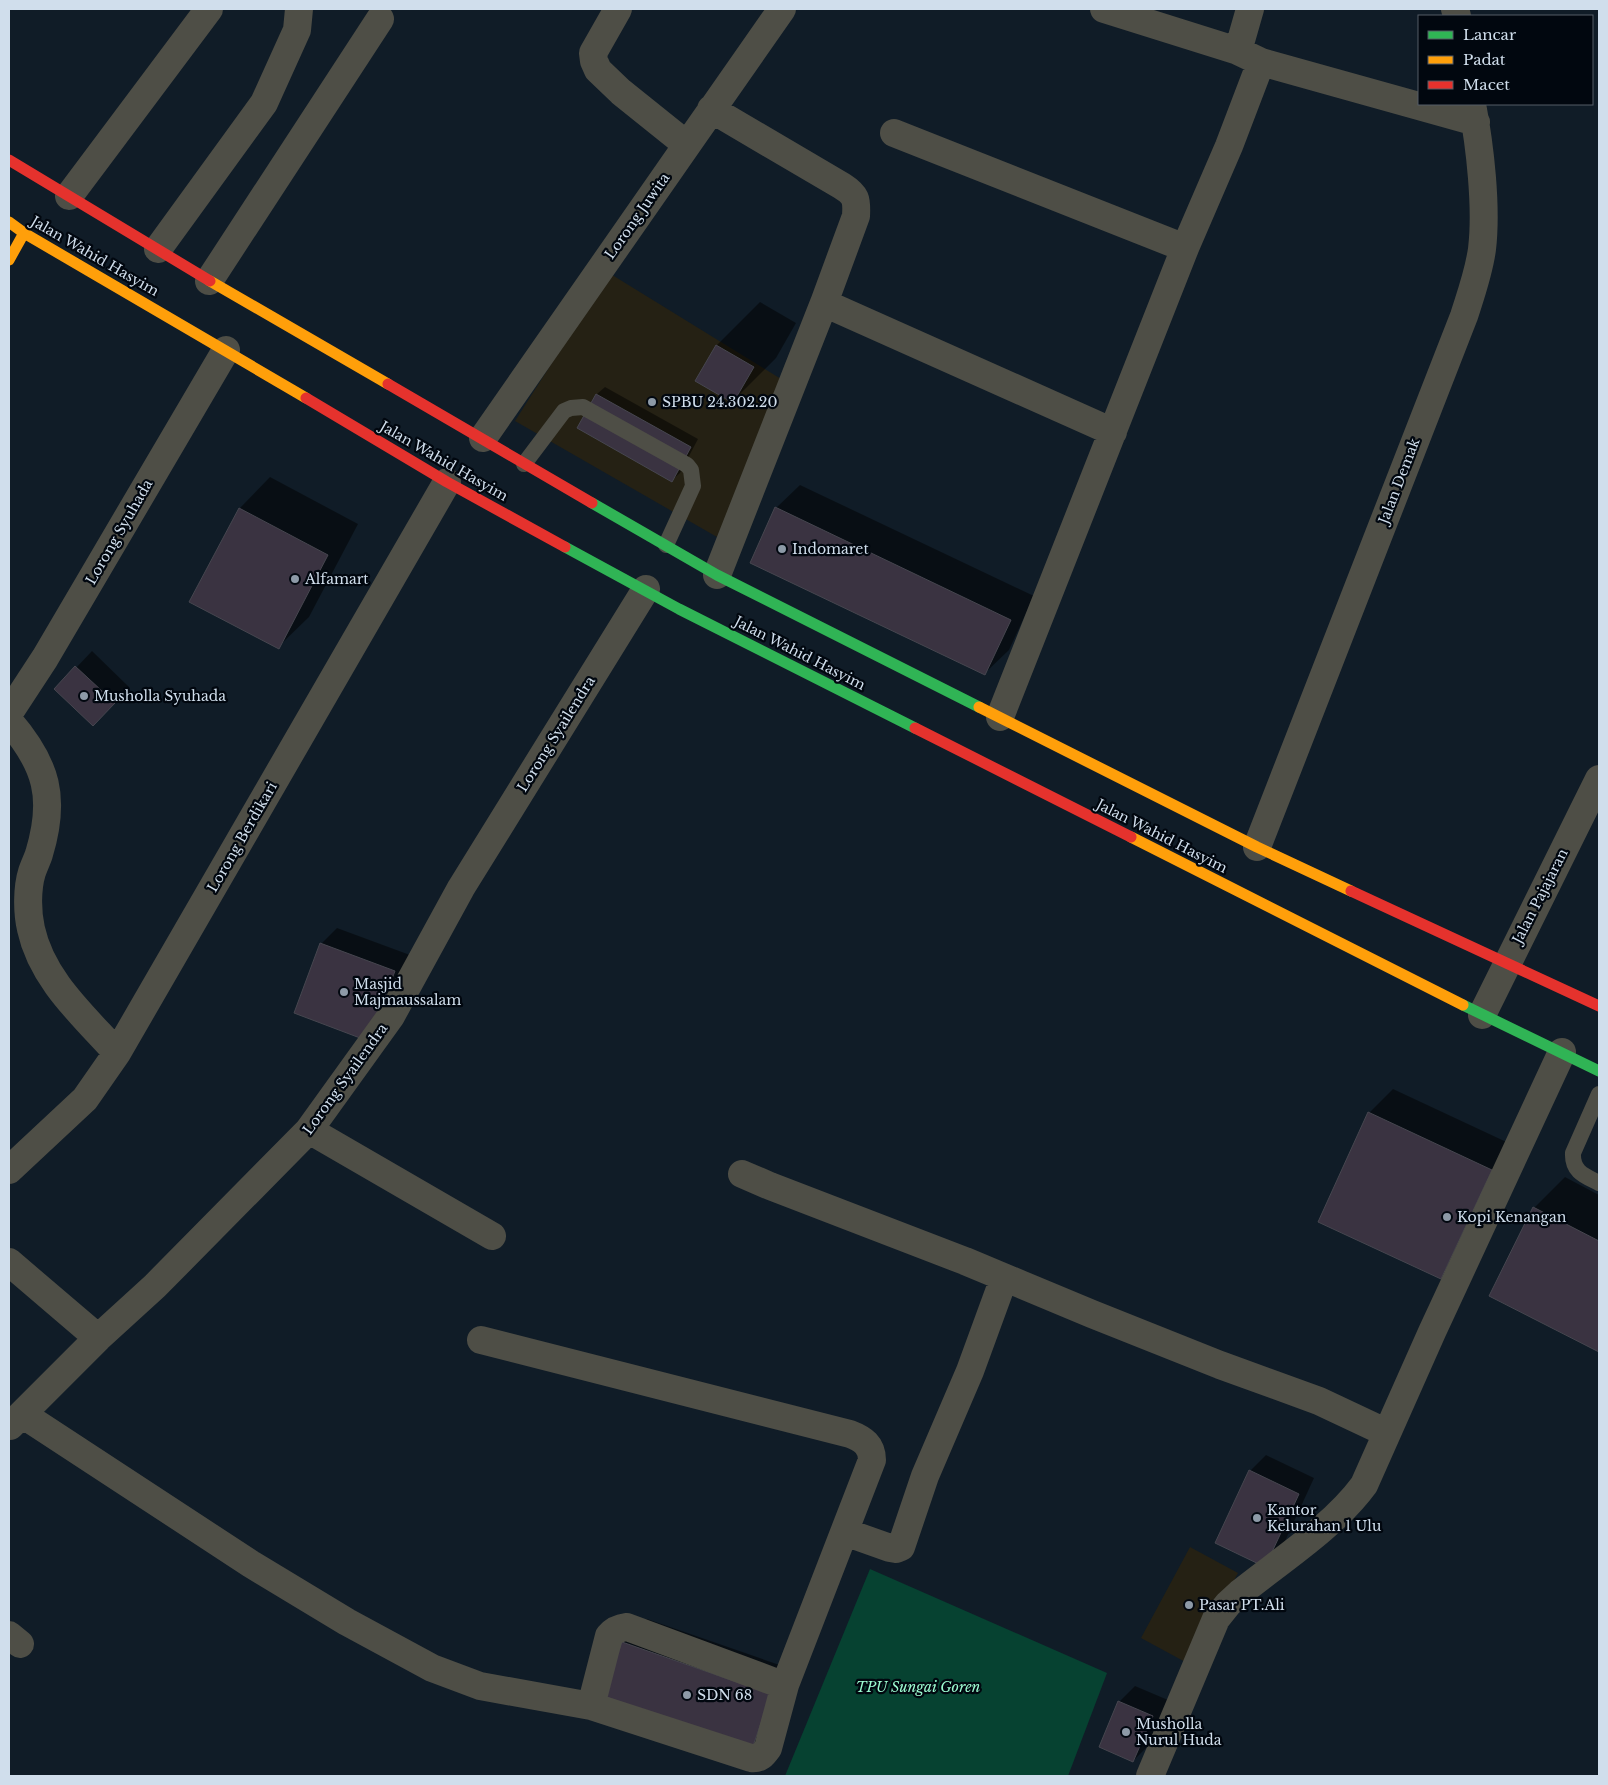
<svg xmlns="http://www.w3.org/2000/svg" width="1608" height="1785" viewBox="0 0 1608 1785" font-family="'Libre Baskerville',serif">
<rect width="100%" height="100%" fill="#101c27"/>
<path fill="#252114" d="M609 273 786 382 717 537 515 421Z
M1190 1547 1238 1573 1189 1664 1141 1638Z"/>
<path fill="#064231" d="M870 1569 1107 1673 1068 1776H785Z"/>
<path fill="#0007" d="M760 302 796 323 776 358 733 401 717 345Z
M605 387 698 439 680 473 672 480 578 427 597 394Z
M270 477 358 524 309 617 278 647 191 601 240 508Z
M800 485 1034 596 1009 650 985 673 776 508Z
M92 651 129 687 109 709 56 689Z
M337 928 410 955 384 1024 321 944Z
M1393 1089 1515 1146 1465 1254 1441 1278 1369 1113Z
M1565 1177 1599 1195V1351L1490 1295 1534 1208Z
M1266 1455 1314 1478 1281 1550 1265 1565 1250 1471Z
M647 1619 794 1670 775 1724 751 1747 604 1696 623 1642Z
M1135 1686 1168 1700 1149 1745 1133 1761 1119 1702Z"/>
<path fill="#3a3341" stroke="#46464f" d="M716 345 754 367 733 403 695 381Z
M596 394 691 447 672 482 577 428Z
M775 507 1011 620 985 675 750 563Z
M239 508 328 555 279 649 189 602Z
M75 666 115 703 93 726 54 689Z
M320 943 395 971 368 1041 294 1013Z
M1368 1112 1492 1170 1441 1279 1318 1222Z
M1533 1207 1599 1241V1352L1489 1296Z
M1249 1470 1299 1494 1265 1567 1215 1543Z
M622 1642 771 1694 752 1749 603 1696Z
M1118 1701 1153 1716 1133 1762 1099 1747Z"/>
<g fill="none" stroke-linecap="round" stroke-linejoin="round">
<path stroke="#4e4e46" stroke-width="16" d="M524 464 564 411 571 408 583 407 687 465 691 470 693 486 666 545
M1599 1094 1573 1153C1572 1172 1585 1176 1599 1183"/>
<path stroke="#4e4e46" stroke-width="28" d="M1104 9 1238 51 1261 62 1476 122
M1455 9 1457 16
M1238 51 1250 9
M711 109 842 186C856 195 857 199 856 216L824 303 717 575
M894 133 1185 248
M687 145 782 9
M69 196 209 9
M158 249 264 103 297 30 299 9
M209 281 380 19
M824 303 1113 432
M483 438 687 145 621 92 598 70 594 61 593 53 618 9
M9 713 45 658 226 350
M1000 717 1185 248 1229 146 1261 62
M9 721C47 765 56 798 39 854 37 860 34 866 32 872 27 888 27 912 31 929 42 980 84 1016 117 1053
M1257 847 1464 316C1471 294 1479 272 1482 249 1487 207 1480 146 1472 104
M1482 1015 1599 779
M309 1130 492 1236
M9 1170 85 1099 117 1053 447 482
M742 1174 770 1186 965 1261 1092 1314 1220 1365 1319 1401 1387 1433
M9 1262 98 1338
M22 1414 251 1564 347 1622 432 1668 480 1686 591 1706 751 1758C760 1759 763 1755 768 1748L785 1685 872 1460C872 1445 863 1439 850 1434L481 1340
M10 1426 98 1338 155 1286 309 1130 391 1016 461 888 646 589
M845 1532 890 1548 896 1549 901 1547 925 1476 970 1371 1004 1278
M9 1635 20 1644
M591 1706 609 1636C614 1630 619 1628 627 1627L780 1684 785 1685
M1150 1776 1216 1619 1228 1604 1240 1593C1281 1560 1333 1527 1364 1485L1432 1332 1562 1052"/>
<path stroke="#30b455" stroke-width="11" d="M592 503 717 575 979 707
M565 547 679 609 915 728
M1463 1005 1599 1071"/>
<path stroke="#ff9f0a" stroke-width="11" d="M9 222 24 233 306 398
M9 260 24 233
M210 281 388 384
M979 707 1257 847 1351 891
M1131 837 1463 1005"/>
<path stroke="#e5322d" stroke-width="11" d="M9 160 210 281
M388 384 592 503
M306 398 447 482 565 547
M915 728 1131 837
M1351 891 1599 1006"/>
</g>
<g fill="#8d9aa7" stroke="#01070f" stroke-width="2">
<circle cx="652" cy="402" r="5"/>
<circle cx="782" cy="549" r="5"/>
<circle cx="295" cy="579" r="5"/>
<circle cx="84" cy="696" r="5"/>
<circle cx="344" cy="992" r="5"/>
<circle cx="1447" cy="1217" r="5"/>
<circle cx="1257" cy="1518" r="5"/>
<circle cx="1189" cy="1605" r="5"/>
<circle cx="687" cy="1695" r="5"/>
<circle cx="1126" cy="1732" r="5"/>
</g>
<g text-anchor="middle" stroke-width="4.5" stroke-linejoin="round" paint-order="stroke">
<g font-size="14" fill="#d0deec" stroke="#01070f">
<text transform="translate(637 216) rotate(-55)" y="5">Lorong Juwita</text>
<text transform="translate(95 256) rotate(30)" y="5">Jalan Wahid Hasyim</text>
<text transform="translate(444 461) rotate(30)" y="5">Jalan Wahid Hasyim</text>
<text transform="translate(1399 481) rotate(-69)" y="5">Jalan Demak</text>
<text transform="translate(119 532) rotate(-60)" y="5">Lorong Syuhada</text>
<text transform="translate(800 653) rotate(27)" y="5">Jalan Wahid Hasyim</text>
<text transform="translate(556 734) rotate(-58)" y="5">Lorong Syailendra</text>
<text transform="translate(1162 836) rotate(27)" y="5">Jalan Wahid Hasyim</text>
<text transform="translate(242 837) rotate(-60)" y="5">Lorong Berdikari</text>
<text transform="translate(1540 896) rotate(-63)" y="5">Jalan Pajajaran</text>
<text transform="translate(345 1079) rotate(-54)" y="5">Lorong Syailendra</text>
</g>
<g font-size="14" fill="#d0deec" stroke="#01070f" text-anchor="start">
<text x="662" y="407">SPBU 24.302.20</text>
<text x="792" y="554">Indomaret</text>
<text x="305" y="584">Alfamart</text>
<text x="94" y="701">Musholla Syuhada</text>
<text x="354" y="989">Masjid<tspan x="354" dy="16">Majmaussalam</tspan></text>
<text x="1457" y="1222">Kopi Kenangan</text>
<text x="1267" y="1515">Kantor<tspan x="1267" dy="16">Kelurahan 1 Ulu</tspan></text>
<text x="1199" y="1610">Pasar PT.Ali</text>
<text x="697" y="1700">SDN 68</text>
<text x="1136" y="1729">Musholla<tspan x="1136" dy="16">Nurul Huda</tspan></text>
</g>
<g font-size="14" font-style="italic" fill="#9cfcd1" stroke="#01070f">
<text x="918" y="1692">TPU Sungai Goren</text>
</g>
</g>
<rect width="1608" height="1785" fill="none" stroke="#d0deec" stroke-width="20"/>
<rect x="1418" y="15" width="175" height="90" fill="#01070f" stroke="#545d67"/>
<rect x="1428" y="31" width="25" height="8" fill="#30b455" stroke="#545d67"/>
<text x="1463" y="40" font-size="15" fill="#d0deec">Lancar</text>
<rect x="1428" y="56" width="25" height="8" fill="#ff9f0a" stroke="#545d67"/>
<text x="1463" y="65" font-size="15" fill="#d0deec">Padat</text>
<rect x="1428" y="81" width="25" height="8" fill="#e5322d" stroke="#545d67"/>
<text x="1463" y="90" font-size="15" fill="#d0deec">Macet</text>
</svg>
